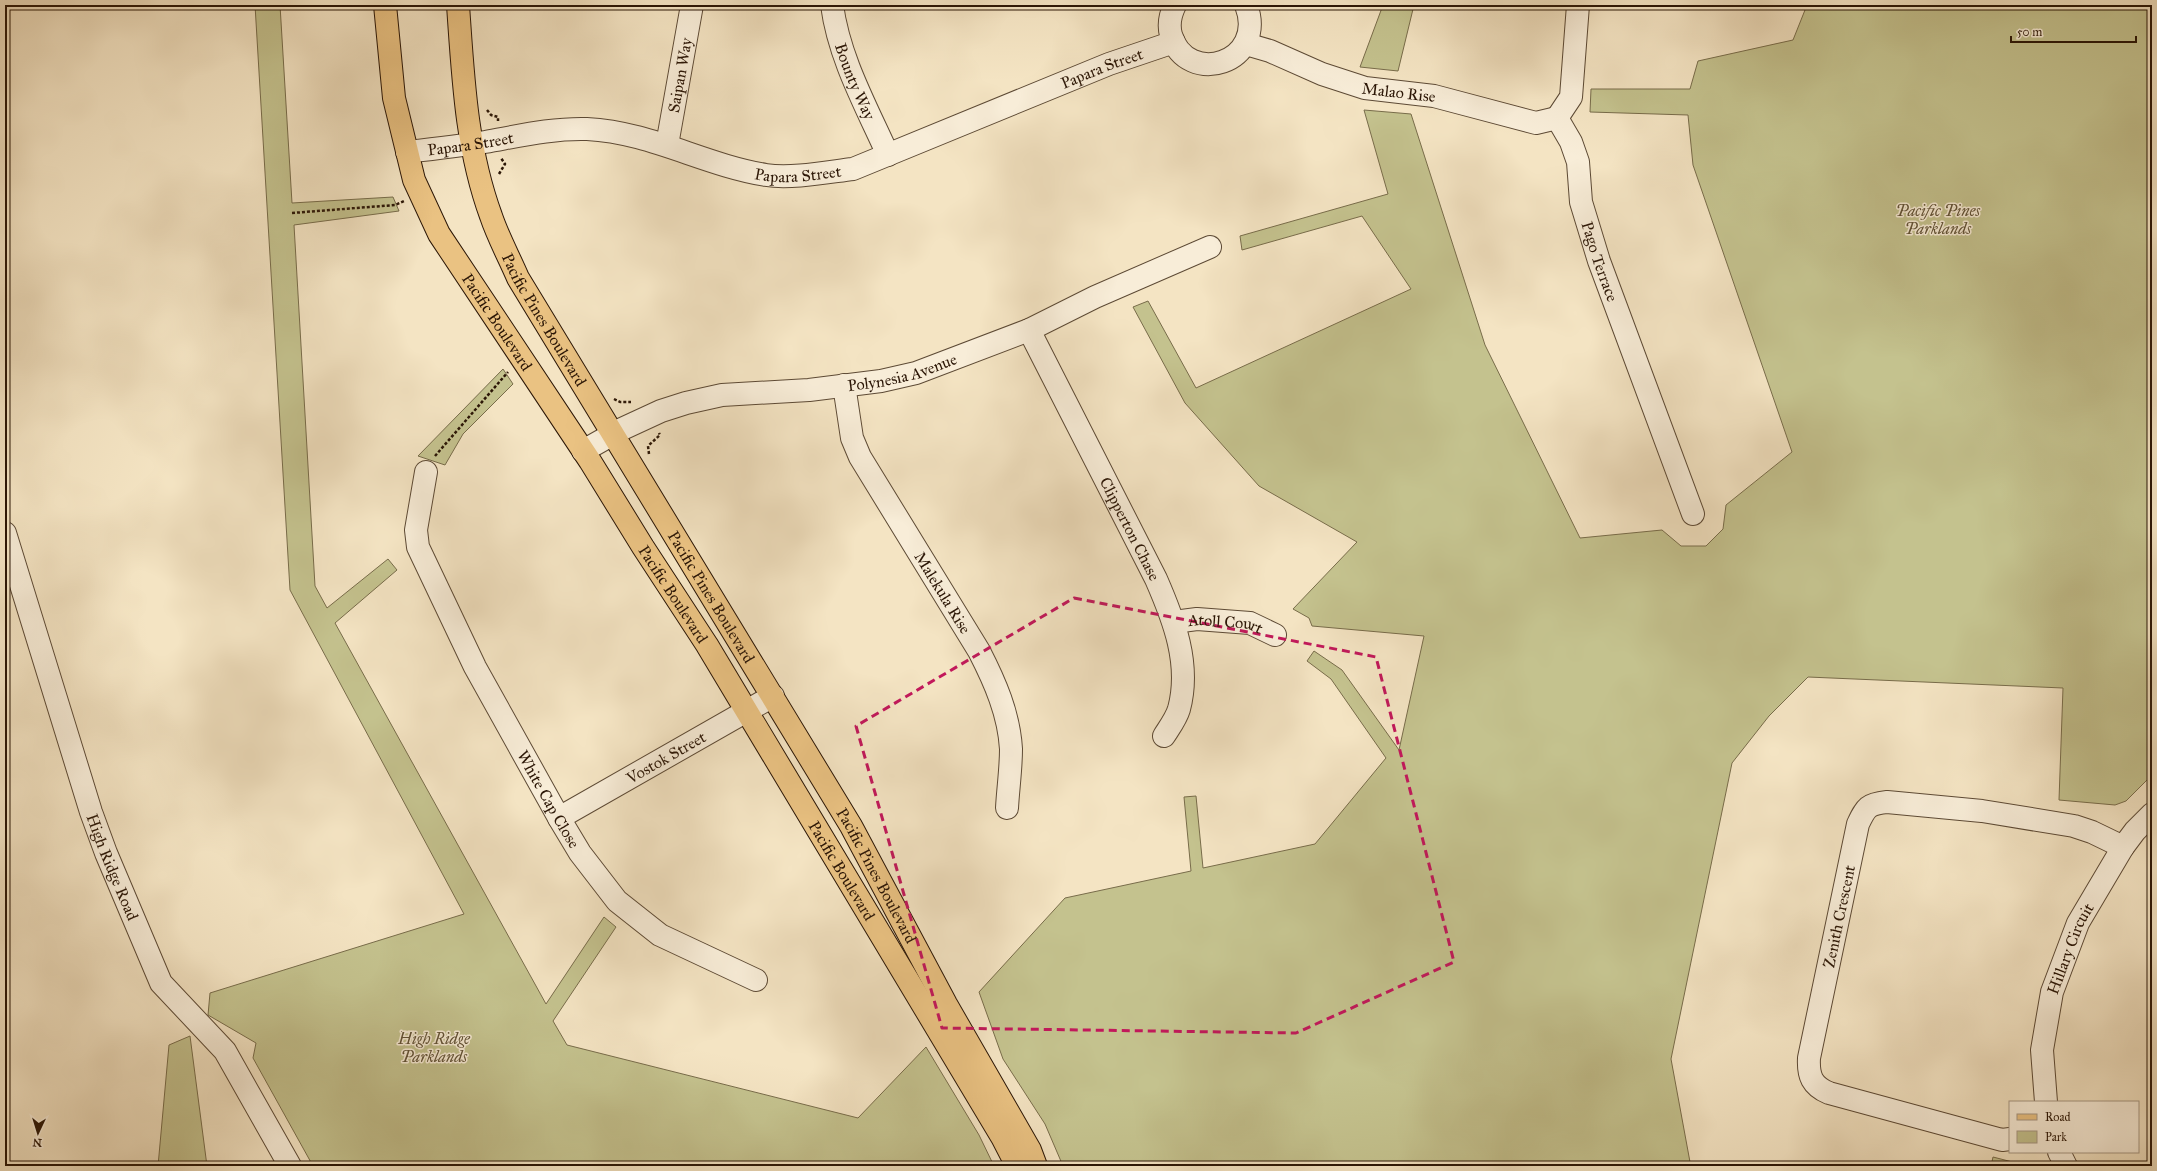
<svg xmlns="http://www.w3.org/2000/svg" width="2157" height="1171" viewBox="0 0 2157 1171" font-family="'IM FELL Great Primer',serif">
<rect width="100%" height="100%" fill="#f4e4c3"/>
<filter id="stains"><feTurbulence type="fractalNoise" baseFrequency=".005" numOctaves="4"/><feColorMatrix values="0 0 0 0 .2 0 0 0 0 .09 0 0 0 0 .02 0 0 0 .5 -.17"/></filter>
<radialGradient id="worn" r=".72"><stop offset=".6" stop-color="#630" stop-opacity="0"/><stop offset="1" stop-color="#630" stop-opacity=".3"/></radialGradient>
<path fill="#c4c28e" stroke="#786c4a" d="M255 5H280L292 203 393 197 399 211 294 225 315 586 327 608 388 559 397 570 335 623 546 1004 604 917 616 927 553 1021 567 1045 858 1118 926 1047 979 1135 994 1166H313L253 1058 256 1043 208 1015 210 993 464 914 290 590Z
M1383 5H1414L1398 71 1360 67Z
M1807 5H2152V775L2126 801 2115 805 2059 800 2063 688 1808 677 1769 716 1732 763 1671 1059 1690 1162 1694 1166H1063L1045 1124 1003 1059 979 992 1065 898 1191 871 1184 797 1196 796 1203 868 1315 844 1386 758 1331 679 1307 661 1314 651 1342 670 1399 750 1424 636 1312 626 1309 618 1293 609 1357 542 1259 486 1185 403 1133 307 1148 301 1196 388 1411 289 1362 216 1242 250 1240 236 1388 194 1364 110 1411 114 1485 345 1580 538 1662 530 1681 546H1706L1723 529 1726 505 1792 452 1693 165 1688 115 1590 112 1591 89H1690L1698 61 1793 40Z
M503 369 513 384 463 434 445 465 418 456Z
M190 1036 207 1166H158L169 1045Z
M1993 1157 2028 1166H1991Z"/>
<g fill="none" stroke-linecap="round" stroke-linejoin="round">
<g stroke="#5d4a35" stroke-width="24">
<g id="minor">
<path id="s1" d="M832 5C839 58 866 106 888 155"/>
<path d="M1175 5C1170 15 1168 24 1171 35 1187 88 1268 63 1246 5"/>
<path id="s2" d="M1578 5 1571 97 1557 118 1571 142 1578 162 1581 202 1599 261 1693 514"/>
<path id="s3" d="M1246 44 1270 51 1322 74 1365 88 1434 96 1536 123 1557 118"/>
<path id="s4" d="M667 145 692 5"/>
<path id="s5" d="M407 152C433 149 459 146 485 142 519 136 552 128 587 129 650 132 704 165 766 175 791 179 828 172 853 169L1109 64 1174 42"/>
<path id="s6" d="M1029 330 1156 579C1174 620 1191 664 1179 709 1176 719 1169 728 1164 736"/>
<path id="s7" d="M844 385 852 438 860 457 979 651C995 682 1009 714 1011 749 1011 769 1008 789 1007 808"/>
<path id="s8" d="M583 451 622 429 661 411 686 403 722 395 809 390 881 381 916 373 1029 330 1095 297 1210 247"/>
<path id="s9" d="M426 472 416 530 418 547 475 667 559 818 580 853 617 901 660 935 756 980"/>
<path id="s10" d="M5 533 91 812 106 853 161 983 225 1051 290 1166"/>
<path id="s11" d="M1174 622 1197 619 1250 623 1275 635"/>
<path id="s12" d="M559 818 773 696"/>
<path id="s13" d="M2046 1102 2042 1050 2052 992 2078 923 2123 847 2135 831 2152 814"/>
<path id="s14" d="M2010 1139 2002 1140 1829 1093C1812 1086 1808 1076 1809 1058L1858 824C1866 807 1868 804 1887 802L1982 811 2074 826 2092 832 2123 847"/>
<path d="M2059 1152 2066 1166"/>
</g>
</g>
<g stroke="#2b1606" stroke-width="24">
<g id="major">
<path id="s15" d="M385 5 394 98 414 180 439 234 590 461 643 547 707 645 1002 1137 1017 1166"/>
<path id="s16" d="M458 5C463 76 466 148 491 216 498 237 509 257 518 278L851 826 946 1004 1030 1150 1036 1166"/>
</g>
</g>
<path stroke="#2b1606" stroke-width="2.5" stroke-dasharray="3 2" stroke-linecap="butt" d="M487 110 491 115 498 117V121
M499 174 505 164 501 158
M292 213 395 205 404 201
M614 399 620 402H631
M649 454 648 446 660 435 659 433
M435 456 508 372"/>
<use href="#minor" stroke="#f8edd8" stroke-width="22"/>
<use href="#major" stroke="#eac282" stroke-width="22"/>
</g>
<path fill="none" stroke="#c2185b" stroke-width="3" stroke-dasharray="8 5" stroke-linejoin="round" d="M1074 598 1376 657 1454 962 1296 1033 942 1028 856 726Z"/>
<g text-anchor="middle" stroke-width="3" stroke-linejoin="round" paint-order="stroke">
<g font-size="16" fill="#2b1606" stroke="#f8edd8">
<text dy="6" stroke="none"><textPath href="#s5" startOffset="723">Papara Street</textPath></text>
<text dy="6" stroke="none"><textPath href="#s4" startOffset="71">Saipan Way</textPath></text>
<text dy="6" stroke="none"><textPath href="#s1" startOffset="80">Bounty Way</textPath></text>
<text dy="6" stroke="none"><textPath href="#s3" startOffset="161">Malao Rise</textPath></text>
<text dy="6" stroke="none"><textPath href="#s5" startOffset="64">Papara Street</textPath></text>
<text dy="6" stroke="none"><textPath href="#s5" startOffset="399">Papara Street</textPath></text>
<text dy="6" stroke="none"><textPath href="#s2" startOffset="269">Pago Terrace</textPath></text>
<text dy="6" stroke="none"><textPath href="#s16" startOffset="331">Pacific Pines Boulevard</textPath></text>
<text dy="6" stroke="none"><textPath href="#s15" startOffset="343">Pacific Boulevard</textPath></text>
<text dy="6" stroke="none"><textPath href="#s8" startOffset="333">Polynesia Avenue</textPath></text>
<text dy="6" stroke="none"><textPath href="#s6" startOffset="223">Clipperton Chase</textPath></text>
<text dy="6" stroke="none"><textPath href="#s7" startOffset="233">Malekula Rise</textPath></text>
<text dy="6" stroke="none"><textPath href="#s15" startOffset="667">Pacific Boulevard</textPath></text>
<text dy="6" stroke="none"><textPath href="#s16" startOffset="655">Pacific Pines Boulevard</textPath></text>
<text dy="6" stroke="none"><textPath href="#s11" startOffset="52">Atoll Court</textPath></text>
<text dy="6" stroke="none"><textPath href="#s12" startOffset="123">Vostok Street</textPath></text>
<text dy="6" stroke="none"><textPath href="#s9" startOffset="360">White Cap Close</textPath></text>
<text dy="6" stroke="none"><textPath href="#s10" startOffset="351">High Ridge Road</textPath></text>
<text dy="6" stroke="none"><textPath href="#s15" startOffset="991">Pacific Boulevard</textPath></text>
<text dy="6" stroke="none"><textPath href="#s16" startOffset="979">Pacific Pines Boulevard</textPath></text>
<text dy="6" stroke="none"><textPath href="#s14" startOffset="376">Zenith Crescent</textPath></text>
<text dy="6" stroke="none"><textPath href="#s13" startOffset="158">Hillary Circuit</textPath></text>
</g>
<g font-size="16" font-style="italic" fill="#615236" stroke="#f8edd8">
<text x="1938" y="216">Pacific Pines<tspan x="1938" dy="18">Parklands</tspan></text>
<text x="434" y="1044">High Ridge<tspan x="434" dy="18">Parklands</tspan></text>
</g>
</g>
<rect width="2157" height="1171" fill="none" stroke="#f4e4c3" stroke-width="20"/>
<rect x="6" y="6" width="2145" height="1159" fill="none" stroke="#2b1606" stroke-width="2"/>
<rect x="10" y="10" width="2137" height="1151" fill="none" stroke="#2b1606"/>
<rect x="2009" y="1101" width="130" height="52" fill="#f8edd8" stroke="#a69784"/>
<rect x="2017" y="1114" width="20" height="6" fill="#eac282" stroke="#a69784"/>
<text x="2045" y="1121" font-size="12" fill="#2b1606">Road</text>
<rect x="2017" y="1131" width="20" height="12" fill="#c4c28e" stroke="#a69784"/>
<text x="2045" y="1141" font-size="12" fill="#2b1606">Park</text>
<g transform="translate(38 1133) rotate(184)" stroke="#f8edd8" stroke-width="3" paint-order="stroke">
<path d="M0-3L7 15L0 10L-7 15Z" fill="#2b1606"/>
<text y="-6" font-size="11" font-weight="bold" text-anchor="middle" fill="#2b1606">N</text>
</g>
<path d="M2011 36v6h125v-6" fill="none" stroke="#2b1606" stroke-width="2"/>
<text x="2017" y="36" font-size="12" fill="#2b1606" stroke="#f8edd8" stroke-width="3" paint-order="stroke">50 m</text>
<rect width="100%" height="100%" filter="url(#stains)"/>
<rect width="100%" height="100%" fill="url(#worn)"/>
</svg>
